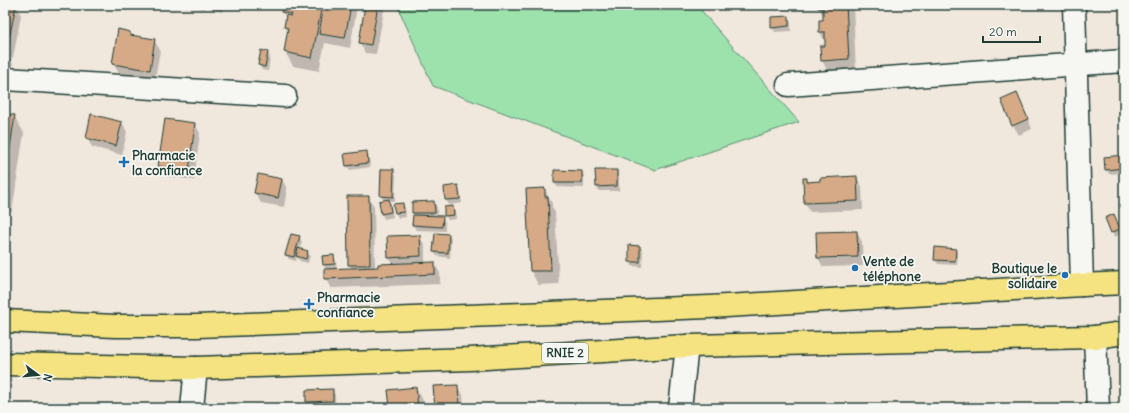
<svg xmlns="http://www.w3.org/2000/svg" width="1129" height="413" viewBox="0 0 1129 413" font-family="Delius,sans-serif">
<rect width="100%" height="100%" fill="#f0e7dd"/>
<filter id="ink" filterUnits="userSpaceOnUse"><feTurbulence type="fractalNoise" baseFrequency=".025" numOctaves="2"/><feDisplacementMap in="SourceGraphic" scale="8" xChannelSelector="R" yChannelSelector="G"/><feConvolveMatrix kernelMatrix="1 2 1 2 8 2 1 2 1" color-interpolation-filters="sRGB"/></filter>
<g filter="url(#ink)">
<path fill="#9de1ad" stroke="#5e8f70" d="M397 5H697L710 21 799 122 655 170 433 86Z"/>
<path fill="#0003" d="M5 5H23L22 6 19 5V8L17 7 21 15 13 58 9 57 13 64 12 66 15 71 5 80Z
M174 5H224L223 12 216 11 214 8 205 7V9Z
M284 5H356L357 7 350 48 325 43 319 71 293 66 285 52 288 34 285 27 286 18 282 12Z
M366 5H385L376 54 365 53 360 43Z
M819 5H853L856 72 829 74 822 60 827 47 826 43 820 32 824 21V17L819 8Z
M788 17 791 22V31L775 32 772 27Z
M130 32 132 37 154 40 160 50 155 79 119 73 113 64Z
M261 51 268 53 270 57 268 71 262 70 259 65Z
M1016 94 1022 104 1032 129 1019 135 1013 125 1003 100Z
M5 115 14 116 24 133 12 212 5 211Z
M122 122 127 132 122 155 92 147 87 138Z
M195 124 200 133 194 180 165 176 159 166Z
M366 152 369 157 370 167 350 170 347 166Z
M1124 156V173L1109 174 1106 169Z
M393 170 396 175 395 201H389L391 205 393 217 384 219 382 214 380 202 384 201 381 196Z
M617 171 619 175V191H599L597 187Z
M582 172 584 176V188L557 187 555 182Z
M857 177 862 187 863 210 810 212 805 203 807 179 809 183Z
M282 179 287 189 284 207 261 203 255 193Z
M458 186 460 191 462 203 449 205 446 200 445 188Z
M544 189 552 203V207L555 212 559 284 538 285 531 271 527 190Z
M368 197 374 206 375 268 394 265 389 258 419 236 425 245V264L434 263 440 273V284L331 288 325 278 327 270 324 265 333 256 336 261 337 270 352 269 349 265Z
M434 202 437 207V217H442L445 222V231L416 230 413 225 414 216H415L413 213Z
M402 204 405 208 406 217 398 218 396 213 395 205Z
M453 207 455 212 456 219 448 220 445 215Z
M1116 220 1122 234 1114 237 1112 232Z
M857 232 862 242 863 266 823 267 818 258Z
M449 235 451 240 450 258 437 256 434 252Z
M299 237 302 242 300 249 307 251 310 256 308 263 300 261 297 257 296 261 289 259 286 254Z
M640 247 643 251 642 267 632 266 630 261Z
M955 250 958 254 957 265 938 264 935 260Z
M457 386 463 395 464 408H436Z
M416 388 424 402V408H391Z
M332 390 335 395V405L310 406 307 401Z"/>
<path fill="#d6aa87" stroke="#1f3d34" d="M5 5H16L7 49 5 48Z
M283 5H322L312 58 284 52 288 28 284 27 286 15 291 16 292 14 281 12Z
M324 5H351L345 38 319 34Z
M365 5H378L371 45 359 43Z
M818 5H846L849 59 821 61 820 46H825V32H819V20H823V8H818Z
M789 16V26L771 28V17Z
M118 29 130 32V35L155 39 150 70 112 64Z
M261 50 268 52 265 67 258 65Z
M5 52 8 53 6 59 10 60 7 73 5 72Z
M1017 93 1028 119 1012 126 1001 100Z
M5 114 15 115 5 180Z
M91 114 122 122 116 146 86 138Z
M165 119 195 123 189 171 158 166Z
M367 151 368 163 346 166 344 154Z
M1124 155V168L1105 170 1104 157Z
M381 169H394L393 197 380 196Z
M554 170 582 171V183H554Z
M595 170H617V186L596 187Z
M258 174 282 179 278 198 254 193Z
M857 176 858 201 804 203 803 178H807V182L820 181V178Z
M458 185 460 199 445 200 444 187Z
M545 188V197H548L551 271H530L526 189Z
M347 196H369L370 265H348Z
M389 199 391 212 381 214 379 201Z
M434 201 435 213H412V202Z
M403 203 404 212 395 213 393 204Z
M453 206 454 215 444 216V207Z
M1114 214 1120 229 1111 233 1105 218Z
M413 215 443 216 442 227 412 225Z
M857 231 858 257 817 258 816 232Z
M435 233 449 234 448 253 433 252Z
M291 234 300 236 294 257 285 255Z
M420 235 421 256 388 258 387 236Z
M629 245 640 246V262H629Z
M935 247 956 249 955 261 934 260Z
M298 248 308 251 306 259 296 256Z
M334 255 335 264 323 265 322 256Z
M435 262V274L324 279V269L378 267V264Z
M458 385 459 408H435L433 386Z
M416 387 418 408H390L388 390Z
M333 389V401L306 402V390Z"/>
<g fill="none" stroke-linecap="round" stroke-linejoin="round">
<g stroke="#1f3d34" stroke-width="25">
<path id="minor" d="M1074 5 1082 285
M5 79 285 96
M788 85 1124 61
M1095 337 1098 408
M192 408 196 368
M680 408 687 346"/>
</g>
<g stroke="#1f3d34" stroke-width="25">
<path id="major" d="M5 321 115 326H197L709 307 1082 285 1124 283
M5 364 196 368 470 359 687 346 1095 337 1124 333"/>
</g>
<use href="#minor" stroke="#f6f6f2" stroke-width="22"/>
<use href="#major" stroke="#f5e382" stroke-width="22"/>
</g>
</g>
<g fill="#1f6fb2" stroke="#f6f6f2" stroke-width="1.5">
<path d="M122 156h4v4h4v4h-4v4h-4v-4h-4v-4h4z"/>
<circle cx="855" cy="268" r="4"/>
<circle cx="1065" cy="275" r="4"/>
<path d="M307 298h4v4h4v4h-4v4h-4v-4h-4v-4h4z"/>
</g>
<g text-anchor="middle" stroke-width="3.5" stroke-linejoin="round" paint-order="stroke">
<rect fill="#f6f6f2" stroke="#60746d" stroke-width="1" x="542" y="343" width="46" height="20" rx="3"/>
<g font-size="12" font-weight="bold" fill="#1f3d34">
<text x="565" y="357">RNIE 2</text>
</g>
<g font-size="13" font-weight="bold" fill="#1f3d34" stroke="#f6f6f2" text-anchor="start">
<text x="132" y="160">Pharmacie<tspan x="132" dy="15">la confiance</tspan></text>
<text x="863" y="266">Vente de<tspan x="863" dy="15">téléphone</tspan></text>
<text x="1057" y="273" text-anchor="end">Boutique le<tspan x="1057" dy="15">solidaire</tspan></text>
<text x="317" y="302">Pharmacie<tspan x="317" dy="15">confiance</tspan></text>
</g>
</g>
<rect width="1129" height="413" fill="none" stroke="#f6f6f2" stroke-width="20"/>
<rect x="10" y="10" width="1109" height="393" fill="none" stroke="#1f3d34" stroke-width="1.5" filter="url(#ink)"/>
<g transform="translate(38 375) rotate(106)" stroke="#f6f6f2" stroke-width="3" paint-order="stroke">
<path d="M0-3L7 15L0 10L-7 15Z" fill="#1f3d34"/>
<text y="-6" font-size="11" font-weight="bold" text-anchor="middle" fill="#1f3d34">N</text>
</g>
<path d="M983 36v6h57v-6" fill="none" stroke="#1f3d34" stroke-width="2"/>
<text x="989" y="36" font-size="12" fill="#1f3d34" stroke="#f6f6f2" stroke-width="3" paint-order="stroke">20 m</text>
</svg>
